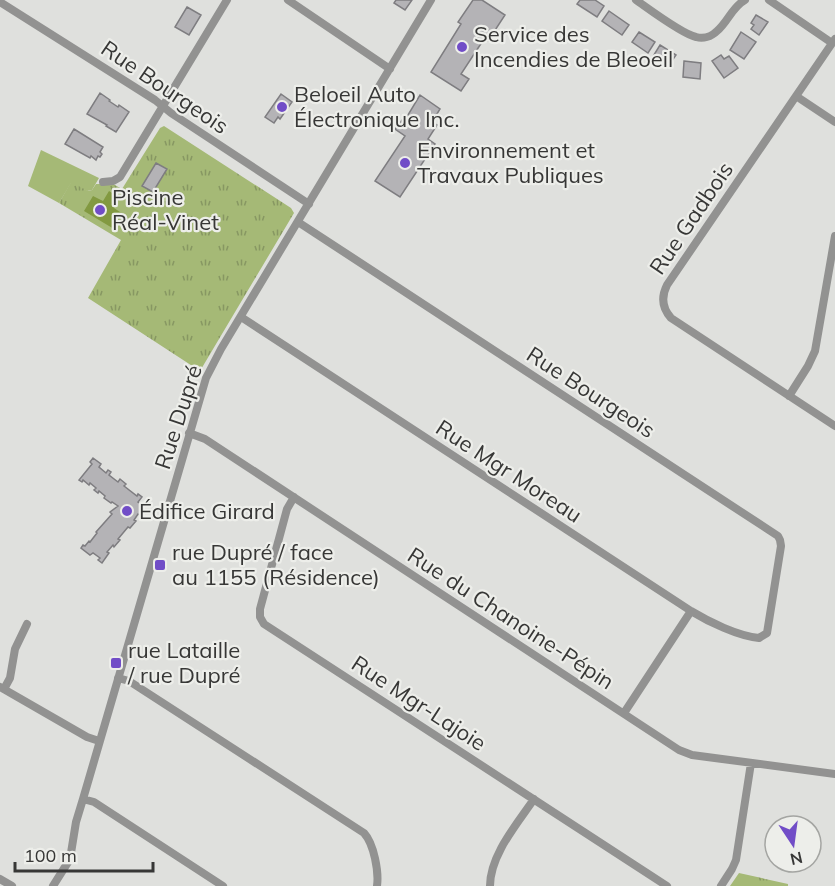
<svg xmlns="http://www.w3.org/2000/svg" width="835" height="886" viewBox="0 0 835 886" font-family="Mulish,sans-serif">
<defs>
<pattern id="park-tufts" width="24" height="20" patternUnits="userSpaceOnUse" patternTransform="scale(1.5)"><rect width="24" height="20" fill="#a5b976"/><path d="M3 7l-1-3M5 7V3M7 7l1-3M15 17l-1-3M17 17v-4M19 17l1-3" fill="none" stroke="#879762"/></pattern>
</defs>
<rect width="100%" height="100%" fill="#dfe0dd"/>
<path fill="#a5b976" d="M41 150 99 178 92 190 87 191 71 183 59 203 28 186Z"/>
<path fill="url(#park-tufts)" d="M164 126 291 208 294 213 200 371 88 298 121 240 59 203 71 182 88 191 92 190 96 184H113L122 189 160 128Z
M739 873 788 884V886H730Z"/>
<path fill="#829941" d="M109 191 120 198 114 208 123 214 114 229 84 211 93 196 103 201Z"/>
<path fill="#b4b3b6" stroke="#7e7d80" stroke-width="1.5" d="M396 0H412L405 10 394 3Z
M473 0H482L505 15 488 41 484 39 461 74 469 79 461 91 431 72 461 24 458 22Z
M580 0H595L604 6 597 17 577 4Z
M187 7 201 15 189 35 175 27Z
M609 11 629 25 622 35 602 21Z
M756 15 768 22 759 35 751 29 754 25 751 23Z
M639 32 655 42 648 53 632 42Z
M741 32 756 42 744 59 730 50Z
M660 45 676 55 667 68 652 58Z
M721 55 724 59 729 56 738 68 724 78 712 61Z
M684 61 701 63 700 79 683 77Z
M100 93 110 100 109 101 118 107 119 105 129 112 116 132 106 126 107 125 87 114Z
M281 94 292 102 280 119 278 117 274 123 265 117Z
M420 95 440 109 432 122 437 125 428 139 435 144 400 197 375 181 405 136 395 129 402 120H405Z
M74 129 103 147 100 152 102 154 100 157 98 156 96 160 91 156 90 158 65 144Z
M156 163 167 169 153 192 142 186Z
M93 458 101 464 99 467 106 473 108 470 111 472 109 475 118 482 120 479 126 484 124 486 137 496 138 494 142 497 138 502 144 506 141 510 143 512 141 516 138 514 134 520 136 521 130 528 128 527 118 539 120 540 114 547 113 545 107 552 109 553 102 563 98 560 100 558 93 553 90 555 81 548 83 545 85 546 89 541 90 542 97 533 96 532 112 514 110 512 118 506 112 502 111 503 104 498 105 496 99 491 98 493 94 490 96 488 90 483 89 485 83 480 82 482 79 480 92 464 90 462Z"/>
<g fill="none" stroke-linecap="round" stroke-linejoin="round">
<path stroke="#929291" stroke-width="8" d="M288 0 390 69
M636 0C649 9 682 34 696 37 703 39 711 37 717 31 728 22 732 7 745 0
M769 0 832 43
M0 2 155 100 171 113 309 204
M835 39 667 285C661 297 662 308 671 318L835 426
M796 96 835 122
M103 182 113 181 120 177 227 0
M241 317 691 611C709 622 738 636 759 638L767 633 781 546 780 540 778 536 298 222
M789 396 808 366 815 351 835 236
M189 433 205 439 679 750 692 755 835 774
M294 497 287 509 260 609V617L264 624 667 886
M118 678 129 681 364 833C374 844 379 872 377 886
M0 687 87 737 99 741
M4 689 10 678 15 649 27 624
M624 713 691 611
M83 799 94 802 223 886
M0 879 12 886
M53 886 70 859 76 822 83 799 206 378 221 349 431 0
M490 886C490 855 517 824 534 799
M721 886 732 869 736 860 751 763"/>
</g>
<g fill="#714dc7" stroke="#edeeea" stroke-width="2">
<circle cx="462" cy="47" r="6"/>
<circle cx="282" cy="107" r="6"/>
<circle cx="405" cy="163" r="6"/>
<circle cx="100" cy="210" r="6"/>
<circle cx="127" cy="511" r="6"/>
<rect x="154" y="559" width="12" height="12" rx="3"/>
<rect x="110" y="657" width="12" height="12" rx="3"/>
</g>
<g text-anchor="middle" stroke-width="4.5" stroke-linejoin="round" paint-order="stroke">
<g font-size="22" fill="#373736" stroke="#edeeea" text-anchor="start">
<text x="474" y="42">Service des<tspan x="474" dy="25">Incendies de Bleoeil</tspan></text>
<text x="294" y="102">Beloeil Auto<tspan x="294" dy="25">Électronique Inc.</tspan></text>
<text x="417" y="158">Environnement et<tspan x="417" dy="25">Travaux Publiques</tspan></text>
<text x="112" y="205">Piscine<tspan x="112" dy="25">Réal-Vinet</tspan></text>
<text x="139" y="519">Édifice Girard</text>
<text x="172" y="560">rue Dupré / face<tspan x="172" dy="25">au 1155 (Résidence)</tspan></text>
<text x="128" y="658">rue Lataille<tspan x="128" dy="25">/ rue Dupré</tspan></text>
</g>
<g font-size="22" fill="#373736" stroke="#edeeea">
<text transform="translate(165 87) rotate(34)" y="8">Rue Bourgeois</text>
<text transform="translate(691 218) rotate(-56)" y="8">Rue Gadbois</text>
<text transform="translate(591 392) rotate(33)" y="8">Rue Bourgeois</text>
<text transform="translate(178 417) rotate(-72)" y="8">Rue Dupré</text>
<text transform="translate(509 471) rotate(33)" y="8">Rue Mgr Moreau</text>
<text transform="translate(511 618) rotate(33)" y="8">Rue du Chanoine-Pépin</text>
<text transform="translate(419 703) rotate(33)" y="8">Rue Mgr-Lajoie</text>
</g>
</g>
<g transform="translate(793 844) rotate(167)"><circle r="28" fill="#edeeea" stroke="#a4a5a2" stroke-width="1.5"/>
<path d="M0-4.5L10 22L0 15L-10 22Z" fill="#714dc7"/>
<text y="-9" font-size="16" font-weight="bold" text-anchor="middle" fill="#373736">N</text>
</g>
<path d="M15 862v9h138v-9" fill="none" stroke="#373736" stroke-width="3"/>
<text x="24" y="862" font-size="18" fill="#373736" stroke="#edeeea" stroke-width="4.5" paint-order="stroke">100 m</text>
</svg>
